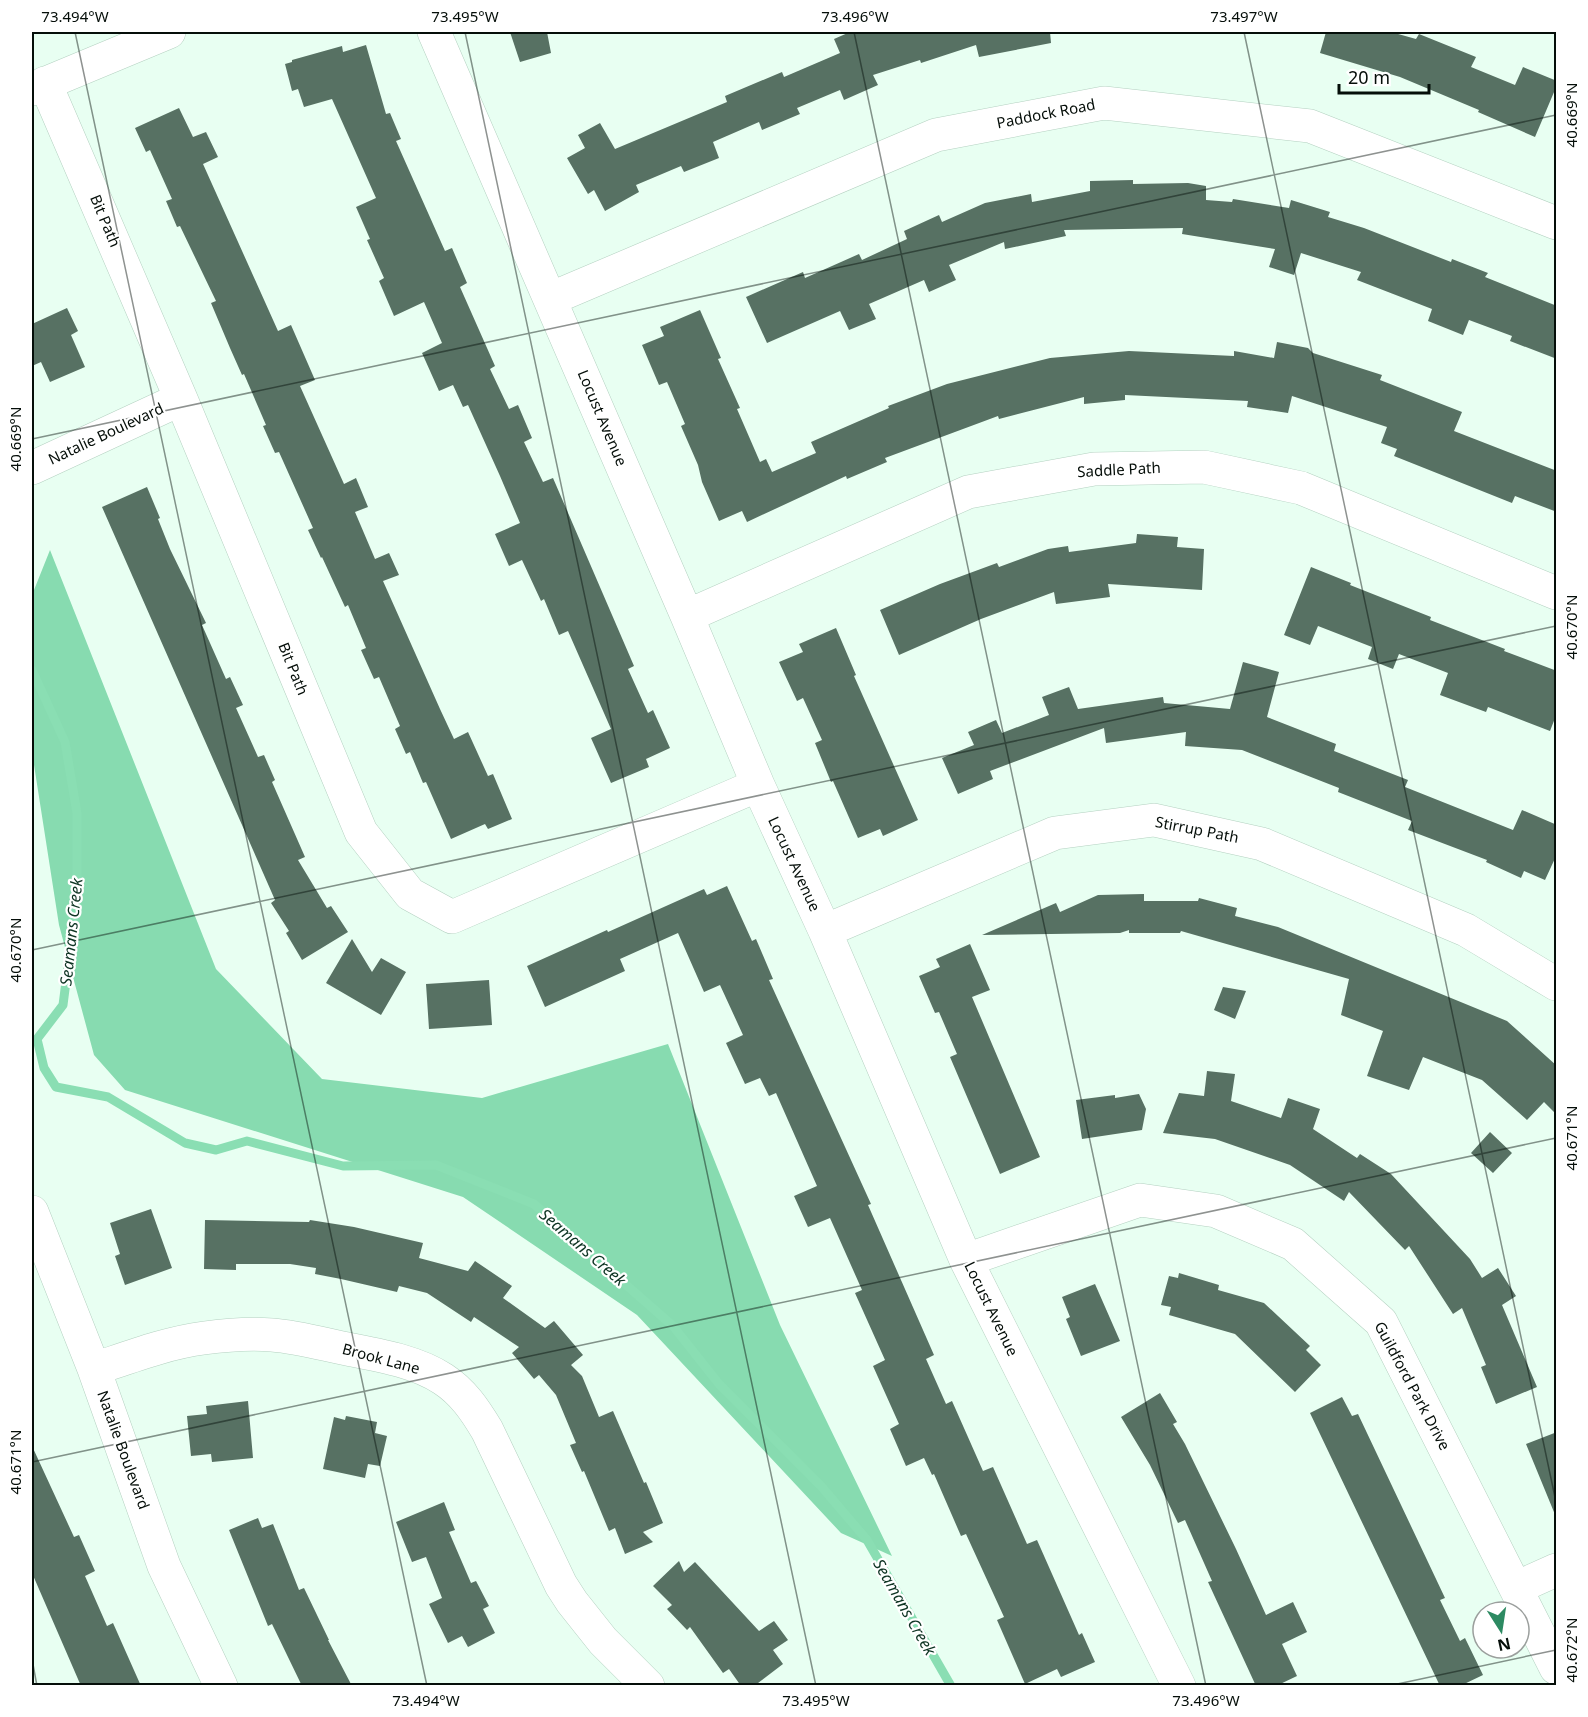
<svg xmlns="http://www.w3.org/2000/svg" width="1588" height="1717" viewBox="0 0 1588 1717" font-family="'Noto Sans',sans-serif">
<rect width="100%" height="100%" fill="#e8fff2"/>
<path fill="#87dbb0" d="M50 550 216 969 322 1079 482 1098 668 1044 780 1325 892 1556 841 1533 637 1315 463 1197 125 1090 94 1055 59 925 32 752V595Z"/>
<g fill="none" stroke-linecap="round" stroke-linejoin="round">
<path stroke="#8adeb3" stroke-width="9" d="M32 670 65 742 77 813V895L63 1005 37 1039 44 1068 56 1087 108 1097 185 1143 216 1150 247 1141 343 1166 436 1165 534 1204 673 1326 719 1384 821 1486 867 1540 951 1686"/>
</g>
<path fill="#577163" d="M510 32H547L551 53 520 62Z
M850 32H1050L1051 43 979 57 976 45 921 63 920 60 873 75 878 85 844 100 840 90 797 108 800 114 762 130 759 122 713 142 719 158 684 172 681 166 636 185 639 192 605 211 594 190 588 194 567 158 585 148 578 135 600 123 615 149 727 102 725 96 782 72 784 77 840 53 834 39Z
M1326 32H1391L1416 39 1419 34 1476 57 1471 67 1515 85 1523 67 1557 81V85L1535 137 1478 112 1479 110 1400 77 1320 53Z
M366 45 386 114 390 113 401 139 396 141 445 251 452 248 467 283 460 287 495 366 490 369 509 409 518 405 532 438 524 442 543 482 553 478 634 666 628 669 648 713 653 710 670 748 646 759 649 767 611 783 591 738 611 729 568 631 559 635 544 599 541 601 522 560 509 566 495 534 520 523 500 476 468 405 463 407 453 385 439 391 422 353 442 343 424 302 394 316 379 281 384 278 367 240 370 239 356 207 376 198 332 99 304 107 298 89 292 91 285 64 292 62V60L342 46 343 52Z
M179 108 193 137 206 132 218 157 203 164 278 331 291 325 315 380 300 386 344 484 356 478 368 507 355 512 375 559 389 553 399 575 383 581 440 709 454 739 468 732 488 776 493 774 512 819 488 829 485 824 451 839 426 782 423 783 410 752 406 754 395 729 400 726 379 677 374 679 361 650 366 648 348 605 345 607 322 557 321 558 308 530 313 528 279 452 275 453 263 426 266 425 244 374 242 375 230 348 211 303 216 301 180 226 177 227 166 201 172 199 150 150 146 152 135 128Z
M1133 180V184L1188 183 1206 186V200L1232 202 1233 199 1289 208 1291 200 1330 212 1328 217 1364 228 1451 262 1452 259 1488 273 1485 277 1557 306V359L1510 341 1512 336 1469 320 1463 335 1428 321 1432 309 1357 280 1361 272 1301 253 1294 275 1269 267 1275 249 1182 234 1183 228 1064 230 1066 236 1005 249 1004 242 949 265 956 280 929 292 924 280 869 304 876 319 849 330 840 311 767 343 746 297 803 272 805 278 859 254 862 260 907 239 904 231 939 215 942 222 985 203 1031 194 1032 202 1090 191V181Z
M67 308 78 331 71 335 85 367 50 382 41 362 32 366V324Z
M700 310 721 358 718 359 740 408 737 409 760 462 766 459 772 472 816 453 811 442 889 408 888 406 947 384 1050 358 1129 351 1234 356V351L1274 358 1277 342 1308 348 1313 353 1382 375 1380 380 1462 412 1454 431 1557 471V512L1515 496 1512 503 1394 456 1397 449 1381 443 1387 427 1292 396 1288 413 1247 407 1248 401 1125 395V400L1084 404V397L999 419 998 416 885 458 887 462 847 479 846 476 747 522 742 511 719 521 702 482 698 465 681 426 685 424 667 382 659 385 642 345 664 336 660 327Z
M147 487 160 518 158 519 170 549 206 623 202 625 226 679 230 677 243 705 236 708 258 757 264 755 275 780 272 782 305 857 298 860 327 908 331 906 348 932 302 960 286 933 289 931 271 903 275 900 102 507Z
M1137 534 1178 537 1177 547 1204 549 1202 590 1108 584 1110 597 1056 604 1054 592 981 619 899 655 880 610 940 584 997 563 999 567 1048 549 1068 546 1069 552 1136 543Z
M1311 567 1351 583 1350 585 1431 617 1430 620 1505 649 1504 651 1557 671V713L1550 731 1488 707 1486 712 1440 695 1448 673 1399 654 1393 669 1368 659 1372 647 1318 626 1310 645 1284 635Z
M836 628 856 675 854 676 918 820 883 836 880 829 858 838 833 781 831 782 815 743 822 740 803 698 797 701 779 662 803 652 799 644Z
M1243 662 1279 672 1267 717 1336 744 1334 751 1408 780 1405 787 1513 830 1522 810 1557 825V854L1545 880 1524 871 1521 878 1486 862 1487 860 1408 830 1412 821 1338 792 1339 788 1242 750 1185 746 1186 732 1106 743 1104 728 990 771 993 779 958 794 942 758 974 745 968 732 996 720 1002 733 1049 715 1042 697 1069 687 1078 709 1163 697 1164 703 1230 709Z
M727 886 752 941 756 939 773 979 769 980 871 1204 868 1205 934 1355 926 1359 946 1404 952 1401 983 1471 993 1467 1027 1544 1037 1540 1079 1635 1082 1633 1095 1662 1061 1677 1057 1669 1025 1684 997 1620 1004 1617 966 1534 961 1536 934 1474 932 1475 924 1458 906 1466 890 1429 899 1424 873 1366 885 1360 855 1293 862 1290 830 1218 808 1227 794 1196 817 1186 776 1093 769 1096 760 1078 745 1084 726 1043 743 1035 720 985 704 992 678 933 620 959 625 971 545 1007 527 966 607 930 608 932 704 889 707 895Z
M1144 894V901H1198L1199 898 1237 908 1235 916 1278 927 1507 1021 1557 1066V1115L1544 1102 1527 1120 1482 1080 1423 1057 1409 1090 1367 1076 1383 1031 1341 1015 1349 979 1181 931 1180 933H1129V930L1120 933 982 935 1056 903 1060 912 1098 895Z
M352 939 372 972 381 958 406 972 381 1015 326 983Z
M970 944 990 990 972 997 1040 1157 1000 1174 950 1057 957 1054 939 1012 935 1013 919 976 940 967 936 959Z
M489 980 492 1025 429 1029 426 984Z
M1223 987 1246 991 1235 1019 1214 1010Z
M1207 1071 1235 1074 1231 1101 1281 1118 1288 1098 1320 1109 1313 1129 1357 1158 1360 1154 1391 1174 1470 1259 1482 1278 1498 1268 1516 1296 1502 1305 1537 1387 1496 1404 1481 1367 1486 1365 1462 1308 1453 1314 1409 1246 1405 1250 1349 1192 1344 1201 1290 1165 1215 1139 1163 1133 1179 1093 1204 1096Z
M1139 1094 1146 1109 1142 1130 1082 1139 1076 1100 1115 1095V1098Z
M1490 1132 1512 1153 1493 1173 1471 1153Z
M151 1209 172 1268 125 1285 115 1256 120 1254 110 1223Z
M205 1220 309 1222 310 1220 354 1227 423 1243 419 1258 468 1271 475 1261 512 1286 503 1298 545 1328 554 1321 583 1355 571 1365 582 1376 599 1417 613 1411 644 1483 646 1482 663 1523 643 1532 653 1542 625 1554 615 1528 609 1531 584 1471 582 1472 570 1445 576 1443 556 1395 539 1375 534 1379 512 1353 519 1347 474 1317 471 1322 427 1293 399 1286 397 1292 341 1279 315 1274 316 1268 290 1264H236V1270L204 1269Z
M1179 1273 1219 1285 1218 1290 1264 1303 1310 1346 1306 1350 1321 1365 1295 1392 1235 1334 1169 1315 1171 1307 1161 1305 1169 1276 1178 1278Z
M1095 1284 1120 1341 1081 1356 1066 1319 1070 1317 1062 1297Z
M1160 1393 1177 1422 1173 1424 1185 1444 1236 1549 1266 1615 1293 1602 1307 1632 1282 1644 1297 1676 1276 1686H1256L1208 1582 1212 1581 1185 1520 1178 1523 1150 1465 1121 1417Z
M1342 1397 1352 1416 1358 1414 1445 1598 1440 1600 1460 1641 1465 1638 1483 1675 1460 1686H1440L1310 1413Z
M248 1401 253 1458 212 1462 211 1454 191 1456 187 1416 207 1414 206 1406Z
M346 1416 377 1422 375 1433 387 1436 380 1466 368 1464 365 1478 323 1469 334 1417 345 1420Z
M1557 1432V1517H1556L1526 1444Z
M32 1446 74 1537 79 1535 95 1571 85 1576 107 1626 113 1623 141 1686H81L32 1573Z
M444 1502 455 1530 449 1532 471 1583 476 1581 489 1606 483 1609 495 1633 468 1647 462 1636 448 1643 429 1604 442 1598 426 1557 412 1562 396 1522Z
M258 1518 262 1528 273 1524 299 1590 304 1588 329 1640H328L352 1686H302L272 1624 268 1626 229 1530Z
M679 1561 684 1572 695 1562 759 1631 774 1621 788 1640 773 1650 783 1664 754 1686H741L729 1669 723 1673 690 1627 687 1630 667 1609 672 1605 653 1586Z"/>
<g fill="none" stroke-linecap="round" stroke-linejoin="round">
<g stroke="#b4d1c1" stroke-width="34">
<path id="minor" d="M434 32 687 616 758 785 825 931 966 1260 1179 1686
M45 83 181 399 361 832 410 894 452 917 758 785
M32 89 169 32
M550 299 936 135 1104 103 1310 126 1556 223
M32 468 181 399
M687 616 968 492 1094 469 1204 467 1301 488 1556 593
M825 931 1055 833 1154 820 1262 844 1466 930 1556 984
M32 1212 94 1369 164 1566 221 1686
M966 1260 1140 1200 1216 1211 1293 1244 1381 1322 1556 1668
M94 1369C130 1357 166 1343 204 1338 226 1335 249 1333 272 1335 299 1337 326 1345 352 1350 383 1356 417 1362 443 1379 463 1392 475 1410 487 1430L561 1585 572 1602 603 1641 648 1686
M1516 1588 1556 1570"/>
</g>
<use href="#minor" stroke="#fff" stroke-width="33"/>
</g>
<path fill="none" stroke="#050e09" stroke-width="1.5" stroke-opacity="0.45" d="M75 32 427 1686M465 32 816 1686M854 32 1206 1686M1244 32 1556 1502M32 439 1556 115M32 950 1556 626M32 1462 1556 1138M32 1659 37 1686M1388 1686 1556 1650"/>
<g text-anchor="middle" stroke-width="4.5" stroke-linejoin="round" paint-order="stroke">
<g font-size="15" fill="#050e09" stroke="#fff">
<text transform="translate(1046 114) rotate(-11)" y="5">Paddock Road</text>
<text transform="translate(105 221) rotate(67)" y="5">Bit Path</text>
<text transform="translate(602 418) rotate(67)" y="5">Locust Avenue</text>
<text transform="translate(106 434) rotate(-25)" y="5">Natalie Boulevard</text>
<text transform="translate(1119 470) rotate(-3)" y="5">Saddle Path</text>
<text transform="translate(293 669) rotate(68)" y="5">Bit Path</text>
<text transform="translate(1197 830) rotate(11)" y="5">Stirrup Path</text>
<text transform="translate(794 864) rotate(65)" y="5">Locust Avenue</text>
<text transform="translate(991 1309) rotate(64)" y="5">Locust Avenue</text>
<text transform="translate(381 1359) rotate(15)" y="5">Brook Lane</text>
<text transform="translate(1412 1386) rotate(62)" y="5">Guildford Park Drive</text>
<text transform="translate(123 1450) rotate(70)" y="5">Natalie Boulevard</text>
</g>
<g font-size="16" font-style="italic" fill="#0e3423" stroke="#fff">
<text transform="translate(71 932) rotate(-84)" y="6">Seamans Creek</text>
<text transform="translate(583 1247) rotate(41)" y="6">Seamans Creek</text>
<text transform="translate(905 1607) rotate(60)" y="6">Seamans Creek</text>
</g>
</g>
<rect width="1588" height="1717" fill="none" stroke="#ffffff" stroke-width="66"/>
<g transform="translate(1501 1630) rotate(168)"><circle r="28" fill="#ffffff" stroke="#9b9f9d" stroke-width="1.5"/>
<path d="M0-4.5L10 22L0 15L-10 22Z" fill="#2d8a62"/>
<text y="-9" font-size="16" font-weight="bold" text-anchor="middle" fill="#050e09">N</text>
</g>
<path d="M1339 84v9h90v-9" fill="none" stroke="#050e09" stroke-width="3"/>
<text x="1348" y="84" font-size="18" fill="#050e09" stroke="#ffffff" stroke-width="4.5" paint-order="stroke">20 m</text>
<rect x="33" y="33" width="1522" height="1651" fill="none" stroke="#050e09" stroke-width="2"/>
<g font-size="15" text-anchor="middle" fill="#050e09">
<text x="75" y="22">73.494°W</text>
<text x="465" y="22">73.495°W</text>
<text x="855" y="22">73.496°W</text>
<text x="1244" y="22">73.497°W</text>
<text transform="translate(1572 115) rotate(-90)" y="5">40.669°N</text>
<text transform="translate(16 439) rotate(-90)" y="5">40.669°N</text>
<text transform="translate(1572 627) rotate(-90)" y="5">40.670°N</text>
<text transform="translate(16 950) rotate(-90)" y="5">40.670°N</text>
<text transform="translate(1572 1138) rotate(-90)" y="5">40.671°N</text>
<text transform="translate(16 1462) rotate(-90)" y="5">40.671°N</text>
<text transform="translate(1572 1650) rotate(-90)" y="5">40.672°N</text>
<text x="426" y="1706">73.494°W</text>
<text x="816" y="1706">73.495°W</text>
<text x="1206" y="1706">73.496°W</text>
</g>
</svg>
